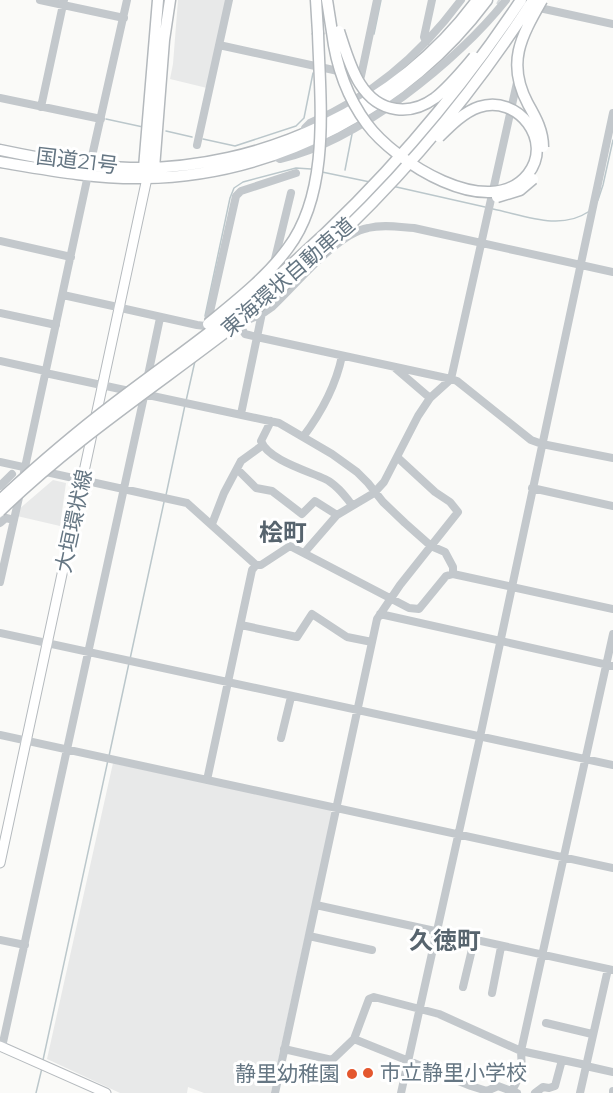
<svg xmlns="http://www.w3.org/2000/svg" width="613" height="1093" viewBox="0 0 613 1093" font-family="Montserrat,'Noto Sans JP',sans-serif">
<rect width="100%" height="100%" fill="#fafaf8"/>
<path fill="#e8e9e9" d="M178 0H227L207 88 170 79 173 64Z
M53 480 66 483 60 526 17 516 18 510Z
M113 763 330 810 332 813 271 1093H204L188 1087 187 1093H120L47 1059Z"/>
<g fill="none" stroke-linecap="round" stroke-linejoin="round">
<path stroke="#bbc7cb" stroke-width="1.5" d="M374 34 381 0
M106 119 143 127
M166 131 192 137
M203 139 235 146 296 126 304 118 313 73
M345 170 352 134
M322 172 370 182
M392 186 485 207
M598 200 603 185 613 140
M493 209C523 215 560 231 588 212
M205 316 230 198 234 188 243 182 296 168 311 169
M186 401 195 361
M166 495 185 405
M130 659 164 502
M109 756 129 663
M43 1060 108 760
M36 1093 42 1068"/>
<path stroke="#d5d9db" stroke-width="8" stroke-dasharray="8 4" stroke-linecap="butt" d="M498 0 500 1"/>
<g stroke="#b5babe" stroke-width="11">
<path id="major" d="M0 863 147 178
M0 1046 106 1093"/>
</g>
<g stroke="#b4b9bd" stroke-width="13">
<path id="highway" d="M158 0 144 168 147 178 154 168 164 40 170 0
M316 0 318 33
M327 0 332 32
M0 150C43 159 86 167 130 168 261 171 400 106 477 0
M0 162C48 170 96 179 144 178 277 176 408 106 487 0"/>
</g>
<path stroke="#c3c8cc" stroke-width="8" d="M40 0 124 18
M535 7 613 24
M426 42 424 37 432 0
M219 45 361 76 377 0
M0 98 101 119
M41 107 64 0
M304 133 305 128 310 123C371 97 422 53 461 0
M197 145 229 0
M272 154 280 159C357 142 458 61 506 0
M90 165 127 0
M0 241 71 257
M274 263 291 193
M63 295 113 306
M121 308 197 325 213 327
M0 313 56 325
M243 322 262 314 272 307C297 284 336 234 368 228 383 224 399 227 414 228L613 272
M239 324 245 334 257 337 451 379 457 381 531 440 542 444 613 458
M207 325 236 196 241 191 296 173
M0 361 41 370 50 374 279 423 332 454 357 472 368 483 383 502 405 523 431 546 445 552 453 567V574
M395 368 430 398
M147 380 160 318
M241 414 262 313
M271 421 261 441C268 460 308 471 325 479 336 484 345 496 352 505
M303 437C321 413 336 385 342 356
M0 462 187 503 256 565H261L290 546 409 608 419 609 446 576 453 574 613 609
M237 469 256 488 272 491 302 514 315 501 337 515
M24 472 88 175
M0 486 12 474
M532 488 613 506
M0 523 6 518 14 520
M212 524 224 493 241 461 263 445
M304 553 337 515 374 493 384 482 418 416 430 398 451 379 518 78
M0 582 20 493
M380 614 613 666
M241 625 297 637 312 614 347 637 372 642
M0 633 613 765
M0 735 613 868
M281 738 291 697
M207 780 252 570 256 565
M316 905 613 970
M309 936 372 950
M0 940 25 945
M463 987 474 941
M492 993 501 947
M546 1023 592 1034
M354 1039 471 1086 487 1091 498 1086 517 1093
M2 1047 145 392
M284 1049 332 1060 354 1039 369 999 374 997 439 1014 521 1051 586 1065
M586 1066 613 1072
M512 1091 522 1071 521 1051 613 634
M275 1093 377 619 400 585 458 512 450 502 435 492 397 457
M401 1093 480 737 613 113
M535 1093 543 1087 549 1088 555 1086 562 1060
M580 1093 608 969
M613 1093V1091"/>
<use href="#major" stroke="#fff" stroke-width="9"/>
<use href="#highway" stroke="#fff" stroke-width="10"/>
<g stroke="#b4b9bd" stroke-width="13" stroke-linecap="butt">
<path id="highway-bridge" d="M542 0C521 37 506 63 528 104 536 118 543 131 543 147
M339 31C349 61 359 104 396 109 410 111 424 106 435 98 450 86 462 71 474 57
M332 32C336 65 347 97 367 124 394 161 489 223 528 174 554 141 518 94 479 107 464 112 451 125 439 137
M497 197 520 190 533 179
M208 324C236 301 267 277 288 248 331 191 320 100 318 33
M0 500C36 467 73 435 111 406 159 369 209 335 255 296 358 210 447 111 521 0
M0 511C80 433 176 373 263 303 368 217 460 114 533 0"/>
</g>
<use href="#highway-bridge" stroke="#fff" stroke-width="10"/>
</g>
<g fill="#e4572e" stroke="#fff" stroke-width="2">
<circle cx="368" cy="1073" r="6"/>
<circle cx="352" cy="1074" r="6"/>
</g>
<g text-anchor="middle" stroke-width="6" stroke-linejoin="round" paint-order="stroke">
<g font-size="21" fill="#657683" stroke="#fff">
<text transform="translate(77 161) rotate(7)" y="7">国道21号</text>
<text transform="translate(288 277) rotate(-41)" y="7">東海環状自動車道</text>
<text transform="translate(74 521) rotate(-78)" y="7">大垣環状線</text>
</g>
<g font-size="21" fill="#657683" stroke="#fff" text-anchor="start">
<text x="380" y="1080">市立静里小学校</text>
<text x="340" y="1081" text-anchor="end">静里幼稚園</text>
</g>
<g font-size="24" font-weight="bold" fill="#57646e" stroke="#fff">
<text x="283" y="541">桧町</text>
<text x="445" y="949">久徳町</text>
</g>
</g>
</svg>
